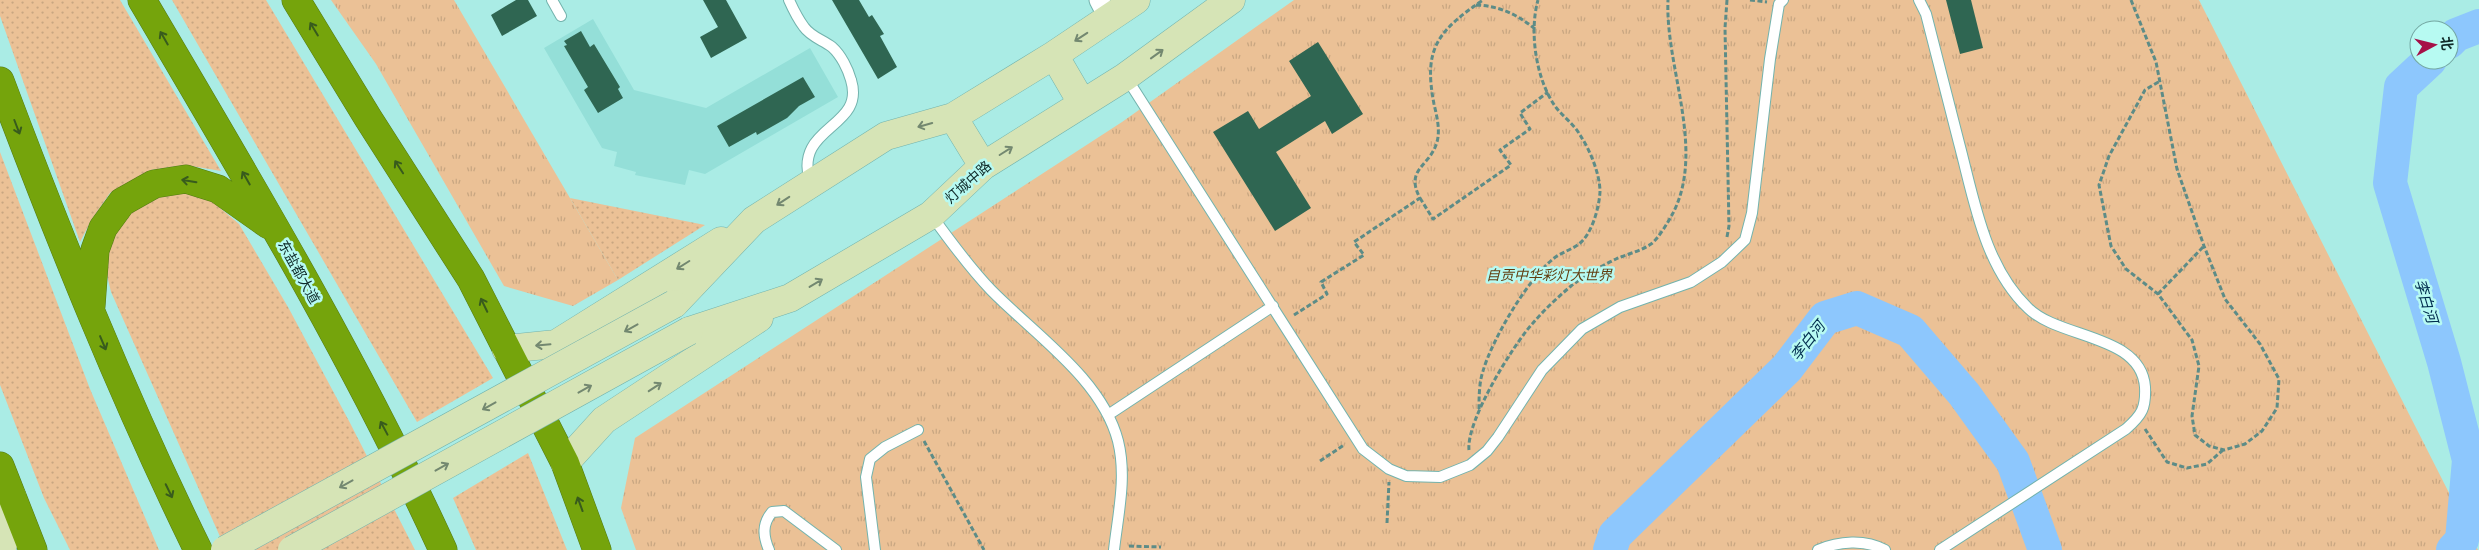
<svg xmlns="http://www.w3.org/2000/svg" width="2479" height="550" viewBox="0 0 2479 550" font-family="'Noto Serif','Noto Sans SC',serif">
<defs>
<pattern id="grass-dots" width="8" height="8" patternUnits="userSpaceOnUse" patternTransform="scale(1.25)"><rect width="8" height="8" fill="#ebc196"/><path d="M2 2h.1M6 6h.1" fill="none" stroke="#c8a681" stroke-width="1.8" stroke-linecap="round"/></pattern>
<pattern id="park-tufts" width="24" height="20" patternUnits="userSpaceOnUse" patternTransform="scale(1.25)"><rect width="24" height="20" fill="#ebc196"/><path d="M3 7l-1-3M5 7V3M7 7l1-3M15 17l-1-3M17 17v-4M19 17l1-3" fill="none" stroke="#c8a681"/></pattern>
</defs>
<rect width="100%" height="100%" fill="#aaece5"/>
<path fill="#94dfd8" d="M593 19 634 90 706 108 810 48 838 97 705 174 689 170 685 185 635 175 636 172 614 166 617 152 602 148 544 48Z"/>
<path fill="url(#grass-dots)" d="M0 0H120L221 171 185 165 151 170 110 193 92 219 80 242 0 16Z
M172 0H266L493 378 417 422Z
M0 152 90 389 159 550H70L44 498 0 385Z
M179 191 213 202 239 224 288 307 349 421 415 550H226L111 292C109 283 106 273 106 265 103 221 142 199 179 191Z
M570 198 705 225 618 280Z
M528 453 567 550H476L453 498Z"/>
<path fill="url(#park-tufts)" d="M331 0H454L618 280 573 306 504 286 376 64Z
M1294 0H2199L2478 550H636L621 508 635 438 1122 122Z"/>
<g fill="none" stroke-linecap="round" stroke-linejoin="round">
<path stroke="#8dc7fd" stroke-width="34" d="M2449 42 2456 35 2479 26
M2430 60 2401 87 2390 183 2444 362 2469 460 2462 540 2453 550
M1610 550 1615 535 1787 368 1825 318 1857 308 1910 331 1964 394 2013 462 2045 550"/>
</g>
<path fill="#2f6652" d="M516 0H528L537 16 502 36 491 15Z
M703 0H726L747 38 711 58 700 37 718 27Z
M832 0H859L869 17 872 15 884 34 880 36 897 67 878 79Z
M1946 0H1971L1983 48 1960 54Z
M581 31 590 47 594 44 620 87 618 89 623 98 598 113 584 90 588 87 564 46 567 45 564 41Z
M1318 42 1363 114 1332 134 1325 121 1276 152 1311 208 1275 231 1213 132 1248 111 1259 129 1311 96 1289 61Z
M803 77 815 97 799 106 787 118 757 135 756 132 729 147 717 126Z"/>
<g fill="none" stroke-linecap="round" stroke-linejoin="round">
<g stroke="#73b3ad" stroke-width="12">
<path id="lane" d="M552 0 561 16
M789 0C793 9 798 19 804 27 811 37 823 40 832 47 841 55 848 69 851 80 866 129 793 125 810 182
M1919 0 1926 14C1937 57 1948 100 1959 143 1974 199 1984 266 2028 308 2059 339 2141 334 2145 387 2146 408 2142 415 2126 429L1940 550
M1126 77 1363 449 1389 469 1406 476 1440 477 1470 465 1487 451 1498 437 1542 370 1582 329 1620 307 1691 282 1722 262 1745 240 1752 213 1770 59 1779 4 1783 0
M932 216C950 241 969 267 991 290 1034 334 1102 379 1118 441 1127 477 1118 514 1114 550
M1108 415 1273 306
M769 550C763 536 762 524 772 512L784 511 836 550
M875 550 866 477 870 459 885 447 918 430
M1818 550C1839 541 1865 539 1885 550"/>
</g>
<g stroke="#73b3ad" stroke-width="21">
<path id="street" d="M1099 0 1109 19"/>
</g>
<g stroke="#73b3ad" stroke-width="29">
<path id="secondary" d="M1054 55 1082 103
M953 117 983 166
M674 304 754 220 886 136 953 117 1054 55 1136 0
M689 331 790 298 931 215 983 166 1125 77 1231 0
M506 349 556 344 721 241
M565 463 604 420 759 318
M1 550 8 530 12 497"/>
</g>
<g stroke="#527a16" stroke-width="29">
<path id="highway" d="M142 0C248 180 356 360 443 550
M296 0 368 118 471 279 565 463 597 550
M0 81C60 240 123 397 198 550
M91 306 95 250 103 228 122 202 154 184 186 179 218 189 269 225
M0 466 33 550"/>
</g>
<path stroke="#5d8c87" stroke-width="3" stroke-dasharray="5 2.5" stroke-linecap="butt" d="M1750 0 1767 2
M2131 0 2156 62 2177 169 2204 246 2225 299 2260 344 2279 379 2277 408 2262 431 2245 444 2224 450 2209 446 2195 435 2192 416 2199 366 2192 340 2158 294 2126 269 2111 246 2099 185 2109 156 2145 90 2160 81
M1476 5C1499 6 1517 14 1535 29
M1420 198 1433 219 1511 165 1500 150 1530 129 1520 113 1548 92
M1727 237 1729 226 1725 28 1727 0
M2158 294 2204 246
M1294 315 1327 294 1321 282 1364 255 1354 242 1420 198C1405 170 1428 167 1436 145 1441 132 1437 117 1434 104 1423 48 1438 31 1483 0
M1479 409C1479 398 1479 383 1483 371 1492 340 1527 280 1553 259 1560 253 1571 250 1579 244 1592 234 1599 208 1600 192 1600 174 1590 150 1580 135 1574 124 1562 116 1555 106 1536 79 1529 32 1538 0
M2145 429 2167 462 2187 468 2207 464 2223 450
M924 441 984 550
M1469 450C1466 421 1513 345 1533 323 1544 310 1558 297 1571 286 1584 276 1601 266 1616 259 1627 254 1641 251 1651 244 1659 238 1668 222 1673 213 1706 149 1665 67 1668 0
M1320 461 1344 445
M1387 523 1389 482
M1129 546 1161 547"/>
<use href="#lane" stroke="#fff" stroke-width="10"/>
<use href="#street" stroke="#fff" stroke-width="19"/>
<use href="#secondary" stroke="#d6e4b6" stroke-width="28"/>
<use href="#highway" stroke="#75a40c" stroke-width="28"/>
<g stroke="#73b3ad" stroke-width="29" stroke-linecap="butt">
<path id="secondary-bridge" d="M225 550 674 304
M292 550 689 331"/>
</g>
<use href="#secondary-bridge" stroke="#d6e4b6" stroke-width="28"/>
</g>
<defs><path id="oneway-shaft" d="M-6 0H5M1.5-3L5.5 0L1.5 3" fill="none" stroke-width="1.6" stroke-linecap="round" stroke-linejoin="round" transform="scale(1.25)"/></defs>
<g stroke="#385b1d">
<use href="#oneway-shaft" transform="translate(314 29) rotate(-121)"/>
<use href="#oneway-shaft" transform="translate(164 38) rotate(-120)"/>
<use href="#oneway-shaft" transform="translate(17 127) rotate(69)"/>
<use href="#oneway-shaft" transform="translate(399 167) rotate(-123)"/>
<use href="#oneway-shaft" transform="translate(246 178) rotate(-120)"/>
<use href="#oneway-shaft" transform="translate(189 181) rotate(-171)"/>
<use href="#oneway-shaft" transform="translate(484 305) rotate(-116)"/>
<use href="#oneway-shaft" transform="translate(103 343) rotate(67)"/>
<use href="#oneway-shaft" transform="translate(384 428) rotate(-118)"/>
<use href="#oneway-shaft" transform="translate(169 491) rotate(64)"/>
<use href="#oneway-shaft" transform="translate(580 504) rotate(-110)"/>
</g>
<g stroke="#738870">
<use href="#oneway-shaft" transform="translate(1081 37) rotate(147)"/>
<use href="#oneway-shaft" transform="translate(1157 54) rotate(-36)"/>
<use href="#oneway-shaft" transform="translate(925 125) rotate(164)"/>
<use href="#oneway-shaft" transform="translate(1006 151) rotate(-32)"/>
<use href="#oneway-shaft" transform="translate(783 201) rotate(147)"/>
<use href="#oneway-shaft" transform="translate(683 265) rotate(148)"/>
<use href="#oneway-shaft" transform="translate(816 283) rotate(-31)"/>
<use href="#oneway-shaft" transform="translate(631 328) rotate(151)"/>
<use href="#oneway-shaft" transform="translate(543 345) rotate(175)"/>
<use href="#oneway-shaft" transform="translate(655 387) rotate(-33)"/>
<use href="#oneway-shaft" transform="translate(585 389) rotate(-29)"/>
<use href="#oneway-shaft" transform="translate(489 406) rotate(151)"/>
<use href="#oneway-shaft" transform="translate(442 467) rotate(-29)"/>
<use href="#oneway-shaft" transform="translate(346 484) rotate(151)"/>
</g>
<g text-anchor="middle" stroke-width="5" stroke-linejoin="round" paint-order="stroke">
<g font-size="14" fill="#102b29" stroke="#b7faf2">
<text transform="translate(968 182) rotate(-41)" y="5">灯城中路</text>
<text transform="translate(299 272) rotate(61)" y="5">东盐都大道</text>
</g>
<g font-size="14" font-style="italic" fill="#613d0f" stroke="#b7faf2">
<text x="1549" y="280">自贡中华彩灯大世界</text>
</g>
<g font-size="15" font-style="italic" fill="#002c4e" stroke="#b7faf2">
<text transform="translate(2426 301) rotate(73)" y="5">李白河</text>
<text transform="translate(1808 341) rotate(-52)" y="5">李白河</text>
</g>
</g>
<g transform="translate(2434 45) rotate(83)"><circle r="24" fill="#b7faf2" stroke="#74a7a2"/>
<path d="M0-4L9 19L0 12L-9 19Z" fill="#a61048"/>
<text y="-8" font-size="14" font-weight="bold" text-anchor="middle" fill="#102b29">北</text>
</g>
</svg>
